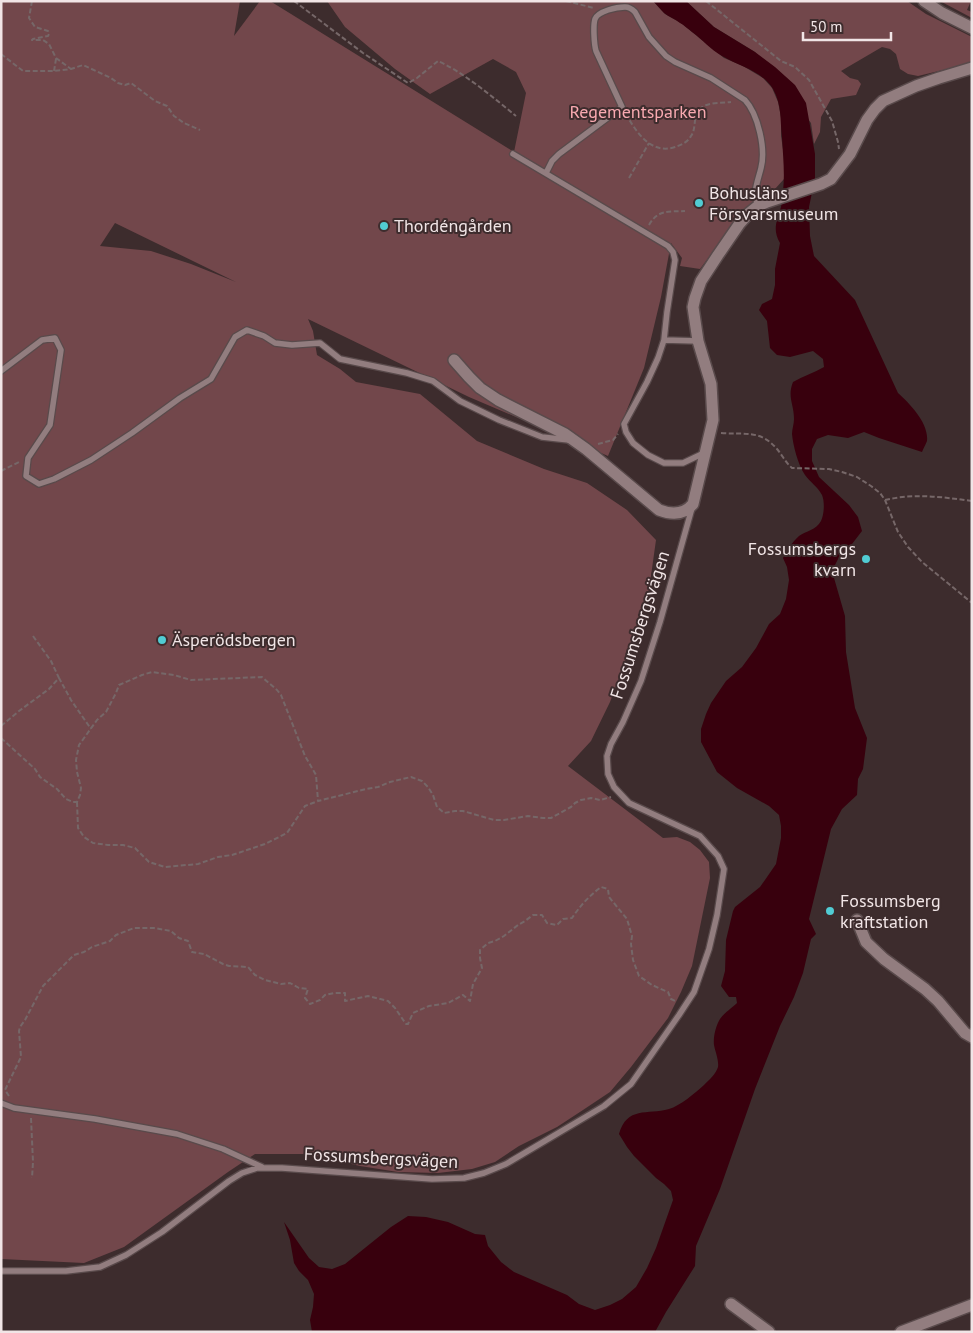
<svg xmlns="http://www.w3.org/2000/svg" width="973" height="1333" viewBox="0 0 973 1333" font-family="'PT Sans',sans-serif">
<rect width="100%" height="100%" fill="#3d2c2d"/>
<path fill="#72474b" fill-rule="evenodd" d="M1 1H240L234 36 260 1H270L514 152 526 93 516 72 493 59 430 94 395 69 345 27 327 1H653L665 14 681 23 724 58 743 66 763 78 772 88 778 102 781 117V136L784 156V179L765 200 733 225 700 269 680 266 682 258 671 243 661 297 644 368 608 456 469 397 308 319 313 331 317 355 340 369 356 382 420 394 477 441 544 469 587 483 627 510 656 540 649 590 631 646 610 702 591 741 568 766 663 838 677 837 690 842 700 850 709 862 710 878 692 966 681 992 668 1018 631 1067 610 1092 583 1110 557 1127 519 1146 495 1162 472 1169 438 1173 398 1172 360 1166 309 1154H255L228 1172 124 1247 84 1263 1 1259ZM115 223 236 282 191 264 151 251 100 246Z
M686 1H907L926 14 972 37V63L918 76 908 74 900 69 896 54 890 49 882 47 841 71 850 78 858 80 861 84 856 95 831 99 821 117 820 132 814 144 811 123 755 52 714 27Z
M940 1H971L967 10 972 12V18Z"/>
<path fill="#38000d" d="M653 1H686L714 27 755 52 775 67 795 85 806 103 815 154V178L809 207 810 236 814 256 855 300 898 393C910 404 929 423 927 441 926 444 923 449 922 452L879 438 864 432 848 438 828 435 817 439 812 449V461L819 477 849 505 858 517 862 531 852 544 839 557 832 571 845 616 846 652 855 708 867 738 863 769 858 779 857 795 842 809 831 829 809 919 816 934 811 939 803 973 794 997 780 1026 755 1089 720 1189 696 1246 695 1266 666 1312 655 1332H312L310 1320 313 1307 314 1294 308 1280 299 1271 294 1263 290 1240 284 1222 309 1258 319 1267 332 1269 345 1264 391 1227 408 1216 426 1217 448 1222 475 1234 485 1235 488 1246 501 1262 514 1272 567 1295 579 1304 595 1310 610 1305 622 1299 636 1287 647 1268 656 1248 673 1200 671 1191 664 1184 656 1178 634 1156 627 1147 619 1134C627 1106 647 1115 669 1109 680 1106 695 1093 704 1085 709 1080 716 1074 718 1067 719 1060 715 1051 714 1045 713 1037 716 1025 720 1019 724 1013 732 1008 737 1003L736 997H729L721 986 725 971 726 940 733 911 735 907 760 887 776 864 781 838V826L779 815 769 806 737 788 717 772 701 742V729L706 714 711 703 726 681 742 667 756 648 769 624 780 614 786 599 789 580 787 567 783 558C787 551 792 542 799 536 806 531 816 530 821 521 824 515 825 502 822 495 818 487 810 482 805 475 798 465 793 445 792 434 792 429 794 424 794 419 794 404 787 397 793 382 803 376 814 373 824 367L823 359 813 351 790 357 777 355 770 348 767 321 759 310 762 304 772 299 775 285V269L780 243C772 229 777 221 781 207 782 202 783 196 783 191 785 174 783 156 782 138 780 120 782 105 773 89 762 71 739 66 722 56 710 49 703 40 692 32 688 29 684 25 680 23 675 19 669 17 664 13 660 9 657 5 653 1Z"/>
<g fill="none" stroke-linecap="round" stroke-linejoin="round">
<g stroke="#594a4b" stroke-width="8">
<path id="service" d="M513 154 668 246 673 252 675 260 667 312 664 340 658 358 647 382 624 424 626 432 633 443 648 455 664 463H683L704 453
M546 173 552 161 559 154 622 107 596 51C594 44 593 25 595 19 598 11 617 7 625 7 629 7 632 9 635 12L649 37 666 56 675 62 711 78 745 100C758 114 766 149 761 168 758 181 752 192 758 206
M664 340 698 341
M1 371 42 340 55 338 61 350 50 425 28 458 26 476 39 484 54 479 91 460 132 433 180 398 211 379 235 337 247 330 264 336 275 343 292 345 320 343 340 359 407 373 433 381 460 401 499 420 542 437 569 440
M1 1103 14 1108 95 1119 177 1134 223 1149 262 1167
M1 1271H66L100 1267 126 1255 162 1232 229 1181 242 1173 257 1168H282L432 1179 464 1178 484 1173 506 1164 604 1106 631 1084 679 1015 694 992 709 949 717 915 724 869 718 856 700 836 629 803 614 787 608 774 607 756 611 744 623 722 641 681 660 622 692 508"/>
</g>
<g stroke="#594a4b" stroke-width="14">
<path id="minor" d="M924 1 942 13 972 28
M454 360 469 377 480 388 498 400 565 434 586 449 659 510C672 515 684 515 693 504L713 420 711 384 698 341 693 307 695 298 701 281 718 255 740 223 748 214 758 206 767 202 821 184 831 179 850 154 867 120 875 109 883 101 916 86 939 78 972 68
M857 920 866 942 884 959 925 989 938 1001 965 1033 972 1037
M731 1304 769 1332
M901 1332 972 1305"/>
</g>
<path stroke="#766768" stroke-width="2" stroke-dasharray="5 2.5" stroke-linecap="butt" d="M32 1 29 18 35 27 48 31 49 34 48 36 33 39 32 40H43L49 44 56 58 71 69
M294 1 363 53 408 83 417 78 438 61C463 72 494 98 516 116
M566 1 594 8
M706 1 781 61 795 67 809 80 832 121 838 142 839 149
M1 54 23 71H54L71 69 83 65 111 78 118 83 125 85 131 83 155 101 167 106 174 116 184 123 200 130
M54 71 56 59
M626 114C636 132 651 155 675 147 681 145 688 142 691 136 697 128 692 115 701 108 708 102 722 103 731 102
M629 178 649 143
M649 225C658 209 669 212 685 211
M721 433C744 435 760 429 777 449 782 455 786 463 792 468L829 469 842 472 857 477 871 486 880 493 885 500 898 532 908 547 922 562 972 603
M598 444 613 440 618 434
M1 471 19 462
M885 500C914 493 942 497 972 501
M33 636 51 661 59 678
M1 726 19 711 49 689 59 678 71 700 91 729
M1 738 35 769 40 777 57 789 66 799 73 802H77L80 795 81 788 77 772 76 760 79 745 97 720 106 712 116 693 119 685 142 675 152 672 174 675 191 680 262 677 277 690 281 695 305 756 316 775 318 801 366 789 378 787 390 782 411 777 422 781 428 787 433 795 437 807 444 813 455 811H463L494 820H504L528 816 543 818H551L571 807 575 803 581 800 591 798 600 800 611 797
M77 802 78 828 84 837 93 843 108 845H123L135 848 149 862 165 867 198 864 218 857 232 855 265 844 287 833 305 806 318 801
M9 1096 5 1090 21 1057 19 1031 20 1027 25 1020 43 986 74 955 84 952 92 947 110 941 116 935 134 928H154L171 931 179 938 188 941 192 952 204 954 223 964 229 966 248 967 255 975 265 980 281 984 290 983 299 988 308 989 305 998 310 1004 320 1000 325 995 334 993H345V1001L368 996 388 1001 395 1008 406 1024H408L413 1013 429 1006 448 1003 463 995 470 1001 473 984 482 968 480 958V950L488 943 495 941 504 936 518 925 525 921 533 915H542L547 923 557 925 563 919 572 918C580 906 589 896 601 887L608 889 609 897 627 919 632 936 631 944 633 960 639 976 652 985 668 992 671 999 677 1002
M31 1118 33 1162 32 1178"/>
<use href="#service" stroke="#927d7f" stroke-width="5.5"/>
<use href="#minor" stroke="#927d7f" stroke-width="11"/>
</g>
<g fill="#51ccd3" stroke="#3d2c2d" stroke-width="2">
<circle cx="699" cy="203" r="5"/>
<circle cx="384" cy="226" r="5"/>
<circle cx="866" cy="559" r="5"/>
<circle cx="162" cy="640" r="5"/>
<circle cx="830" cy="911" r="5"/>
</g>
<g text-anchor="middle" stroke-width="4" stroke-linejoin="round" paint-order="stroke">
<g font-size="18" fill="#f8a9b0" stroke="#3d2c2d">
<text x="638" y="118">Regementsparken</text>
</g>
<g font-size="18" fill="#f1e5e6" stroke="#3d2c2d" text-anchor="start">
<text x="709" y="199">Bohusläns<tspan x="709" dy="21">Försvarsmuseum</tspan></text>
<text x="394" y="232">Thordéngården</text>
<text x="856" y="555" text-anchor="end">Fossumsbergs<tspan x="856" dy="21">kvarn</tspan></text>
<text x="172" y="646">Äsperödsbergen</text>
<text x="840" y="907">Fossumsberg<tspan x="840" dy="21">kraftstation</tspan></text>
</g>
<g font-size="18" fill="#f1e5e6" stroke="#3d2c2d">
<text transform="translate(640 625) rotate(-72)" y="6">Fossumsbergsvägen</text>
<text transform="translate(381 1158) rotate(3)" y="6">Fossumsbergsvägen</text>
</g>
</g>
<rect width="973" height="1333" fill="none" stroke="#f1e5e6" stroke-width="5"/>
<path d="M803 32v8h88v-8" fill="none" stroke="#f1e5e6" stroke-width="2.5"/>
<text x="810" y="32" font-size="15" fill="#f1e5e6" stroke="#3d2c2d" stroke-width="4" paint-order="stroke">50 m</text>
</svg>
